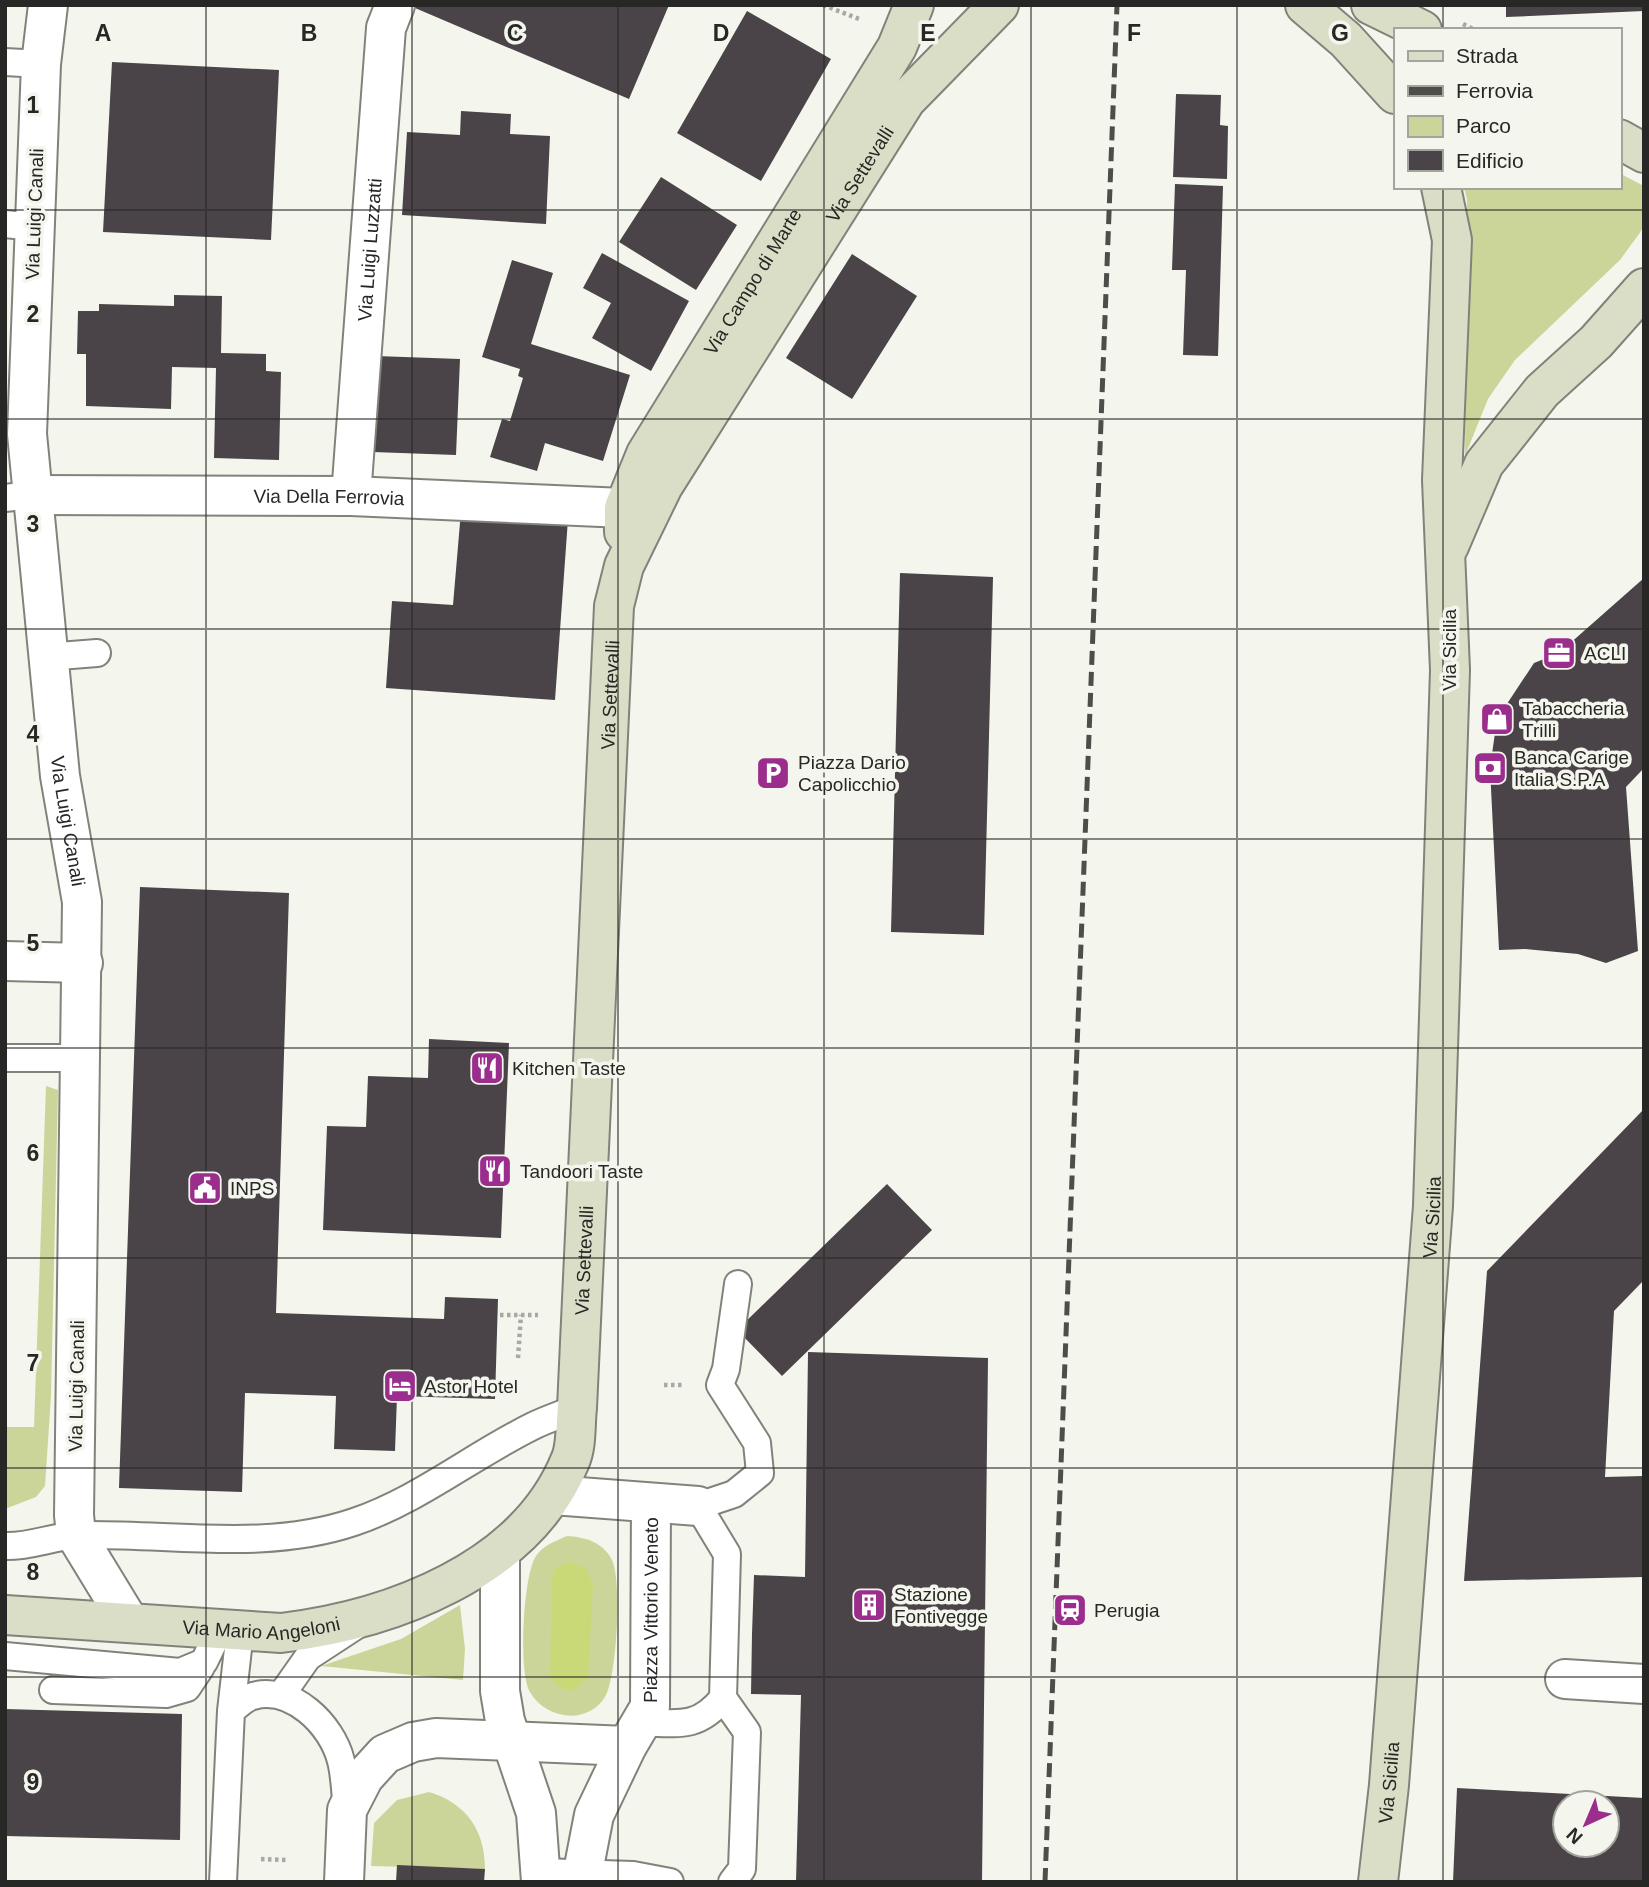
<svg xmlns="http://www.w3.org/2000/svg" width="1649" height="1887" viewBox="0 0 1649 1887" font-family="Helvetica,sans-serif">
<rect width="100%" height="100%" fill="#f4f6ed"/>
<path fill="#cbd59a" d="M1619 173 1644 186V226L1639 234 1620 260 1515 360 1488 399 1465 456 1467 200 1464 187H1619Z
M46 1086 58 1090 51 1396 45 1486 36 1497 5 1509V1427H34Z
M567 1536C585 1537 603 1542 612 1560 622 1580 617 1677 605 1697 588 1725 546 1720 530 1692 518 1673 523 1575 536 1556 543 1545 556 1541 567 1536Z
M460 1605 465 1649 463 1680 321 1666 401 1639Z
M429 1792C466 1803 485 1830 485 1869L371 1866 374 1823 397 1800Z"/>
<path fill="#cad978" d="M569 1562 585 1568 593 1584 588 1677 578 1688 568 1691 557 1686 550 1675 552 1576 556 1568Z"/>
<path fill="#4a4348" fill-rule="evenodd" d="M408 5H669L629 99Z
M1506 5H1644V11L1506 17Z
M747 11 831 59 761 181 677 133Z
M112 62 279 70 271 240 103 232Z
M1176 94 1221 95 1220 125 1228 126 1227 179 1173 177Z
M461 111 511 114 510 134 550 136 546 224 402 215 407 132 460 135Z
M661 177 737 225 696 290 619 242Z
M1175 184 1223 186 1218 356 1183 355 1186 270H1172Z
M602 253 689 301 651 371 592 338 611 303 583 288Z
M852 254 917 296 852 399 786 358Z
M512 260 553 273 531 344 630 375 603 461 545 443 537 471 490 457 502 419 510 421 523 378 518 376 520 369 482 357Z
M174 295 222 296 221 353 266 354V371L281 372 279 460 214 458 216 368 172 367 171 409 86 406V354H77L78 311H99V304L174 306Z
M376 356 460 359 456 455 373 452Z
M461 511 568 519 555 700 386 688 392 601 453 605Z
M900 573 993 577 984 935 891 932Z
M1644 578V768L1626 787 1638 951 1606 963 1578 954 1525 949 1499 950 1490 768 1497 719 1534 663 1559 653Z
M140 887 289 893 276 1313 444 1319 445 1297 498 1299 495 1399 397 1396 395 1451 334 1449 336 1396 245 1393 242 1492 119 1488Z
M429 1039 509 1043 501 1238 323 1230 327 1126 366 1127 368 1076 428 1078Z
M1644 1109V1280L1614 1311 1605 1477 1644 1476V1577L1464 1581 1487 1271Z
M887 1184 932 1230 782 1376 737 1330Z
M808 1352 988 1358 982 1882H796L801 1695 751 1694 752 1634 754 1575 805 1577Z
M5 1709 182 1714 180 1840 5 1836Z
M1457 1788 1644 1798V1882H1453ZM1565 1803H1607V1845H1565Z
M397 1865 485 1869 484 1882H396Z"/>
<g fill="none" stroke-linecap="round" stroke-linejoin="round">
<g stroke="#81837b" stroke-width="30">
<path id="lane" d="M5 62 41 64
M5 224 34 227
M5 498 31 495
M46 657 97 653
M5 1058H82
M5 1546C30 1547 54 1536 79 1535 171 1533 265 1552 354 1522 419 1500 472 1456 533 1426 547 1419 563 1414 577 1408
M5 1656 180 1672 204 1662 220 1629
M53 1690 166 1694 187 1688 201 1667
M282 1694 308 1657 357 1625
M723 1698 747 1732 742 1869 732 1882
M231 1711C237 1706 245 1698 253 1696 291 1685 332 1724 341 1761 345 1776 345 1794 347 1810
M644 1722C679 1724 699 1728 723 1698L727 1554 698 1506 734 1494 760 1473 757 1443 720 1385 726 1369 738 1284
M540 1872 633 1875 670 1882
M223 1882 231 1711 240 1631"/>
</g>
<g stroke="#81837b" stroke-width="42">
<g id="street">
<path id="s1" d="M48 5 41 64 27 434 60 776 82 902 74 1515 76 1535 129 1622"/>
<path id="s2" d="M31 495 351 496 624 508"/>
<path id="s3" d="M351 496 386 28 395 5"/>
<path d="M5 961 83 963"/>
<path d="M553 1495 698 1506"/>
<path d="M500 1552V1691L505 1721 536 1813 541 1882"/>
<path d="M1565 1679 1644 1684"/>
<path d="M344 1882 347 1810 364 1777 385 1754 413 1742 436 1738 627 1746"/>
<path id="s4" d="M581 1882 594 1815 627 1746 650 1707 651 1504"/>
</g>
</g>
<g stroke="#81837b" stroke-width="42">
<g id="secondary">
<path d="M1305 5 1346 40 1395 94"/>
<path d="M1371 5 1422 30"/>
<path d="M1619 139 1644 153"/>
<path id="s5" d="M624 532V508L646 454 897 47 914 5"/>
<path d="M1449 546 1484 464 1542 391 1596 342 1644 288"/>
<path id="s6" d="M5 1615 281 1633C390 1620 525 1571 570 1461 577 1446 575 1424 577 1408L614 606 624 566 663 486 906 100 999 5"/>
<path id="s7" d="M1378 1882 1389 1785 1433 1206 1450 670 1442 480 1452 240 1441 187"/>
</g>
</g>
<path stroke="#a7a9a2" stroke-width="4.5" stroke-dasharray="3.5 3.5" stroke-linecap="butt" d="M823 5 862 20
M1463 24 1475 30
M500 1315H538
M518 1358 521 1315
M664 1385H684
M261 1859 286 1860"/>
<use href="#lane" stroke="#fff" stroke-width="26"/>
<use href="#street" stroke="#fff" stroke-width="38"/>
<use href="#secondary" stroke="#dbdec7" stroke-width="38"/>
<path stroke="#4d4e4a" stroke-width="5" stroke-dasharray="14 7" stroke-linecap="butt" d="M1045 1882 1117 5"/>
</g>
<path fill="none" stroke="#272825" stroke-width="2" stroke-opacity="0.55" d="M206 5V1882M412 5V1882M618 5V1882M824 5V1882M1031 5V1882M1237 5V1882M1443 5V30M1443 187V1882M5 210H1644M5 419H1644M5 629H1644M5 839H1644M5 1048H1644M5 1258H1644M5 1468H1644M5 1677H1644"/>
<defs>
<g id="office-square" transform="scale(1.75)"><rect x="-9" y="-9" width="18" height="18" rx="4" fill="#9b2d8d" stroke="#f4f6ed"/><path d="M-6-3h4V-5.5h4V-3h4V5H-6ZM-1-4.5V-3h2v-1.5ZM-6 0V1H6V0Z" fill="#fff"/></g>
<g id="shop-square" transform="scale(1.75)"><rect x="-9" y="-9" width="18" height="18" rx="4" fill="#9b2d8d" stroke="#f4f6ed"/><path d="M-5-2.5h2.3a2.7 3.5 0 0 1 5.4 0H5L5.5 6h-11ZM-1.5-2.5h3a1.5 2.3 0 0 0-3 0Z" fill="#fff"/></g>
<g id="bank-square" transform="scale(1.75)"><rect x="-9" y="-9" width="18" height="18" rx="4" fill="#9b2d8d" stroke="#f4f6ed"/><path d="M-6-4H6V4H-6ZM0-2.3a2.3 2.3 0 1 0 0 4.6a2.3 2.3 0 1 0 0-4.6Z" fill="#fff"/></g>
<g id="parking-square" transform="scale(1.75)"><rect x="-9" y="-9" width="18" height="18" rx="4" fill="#9b2d8d" stroke="#f4f6ed"/><path d="M-3.5-5.5H1a3.5 3.5 0 0 1 0 7H-1V5.5H-3.5ZM-1-3.4V-.6H.8a1.4 1.4 0 0 0 0-2.8Z" fill="#fff"/></g>
<g id="restaurant-square" transform="scale(1.75)"><rect x="-9" y="-9" width="18" height="18" rx="4" fill="#9b2d8d" stroke="#f4f6ed"/><path d="M-5-6h1v4h1v-4h1v4h1v-4h1v5L-1.5 .5V6h-2V.5L-5-1ZM5-6V6H3V1.5H1.5Q1.5-4 5-6Z" fill="#fff"/></g>
<g id="civic-square" transform="scale(1.75)"><rect x="-9" y="-9" width="18" height="18" rx="4" fill="#9b2d8d" stroke="#f4f6ed"/><path d="M-.6-6.5H3V-4.5H.6V-3L4-1V1h2V6H-6V1h2V-1L-.6-3ZM-1.2 2.5V6h2.4V2.5Z" fill="#fff"/></g>
<g id="hotel-square" transform="scale(1.75)"><rect x="-9" y="-9" width="18" height="18" rx="4" fill="#9b2d8d" stroke="#f4f6ed"/><path d="M-6-4.5h1.5V1H6V5H4.5V3h-9V5H-6ZM-4 0a1.8 1.8 0 1 1 3.6 0ZM.5 0V-2.5h3Q6-2.5 6 0Z" fill="#fff"/></g>
<g id="building-square" transform="scale(1.75)"><rect x="-9" y="-9" width="18" height="18" rx="4" fill="#9b2d8d" stroke="#f4f6ed"/><path d="M-4-6H4V6H1V3H-1V6H-4ZM-2.5-4.3h1.7v1.8h-1.7ZM.8-4.3h1.7v1.8H.8ZM-2.5-1h1.7V.8h-1.7ZM.8-1h1.7V.8H.8Z" fill="#fff"/></g>
<g id="station-square" transform="scale(1.75)"><rect x="-9" y="-9" width="18" height="18" rx="4" fill="#9b2d8d" stroke="#f4f6ed"/><path d="M-3-6H3Q5-6 5-4V2Q5 4 3 4L4.5 6H3L1.5 4h-3L-3 6H-4.5L-3 4Q-5 4-5 2V-4Q-5-6-3-6ZM-3.5-4v3h7v-3ZM-3.5 1v1.5H-2V1ZM2 1v1.5H3.5V1Z" fill="#fff"/></g>
</defs>
<g fill-rule="evenodd">
<use href="#office-square" x="1559" y="653"/>
<use href="#shop-square" x="1497" y="719"/>
<use href="#bank-square" x="1490" y="768"/>
<use href="#parking-square" x="773" y="773"/>
<use href="#restaurant-square" x="487" y="1068"/>
<use href="#restaurant-square" x="495" y="1171"/>
<use href="#civic-square" x="205" y="1188"/>
<use href="#hotel-square" x="400" y="1386"/>
<use href="#building-square" x="869" y="1605"/>
<use href="#station-square" x="1070" y="1610"/>
</g>
<g text-anchor="middle" stroke-width="7" stroke-linejoin="round" paint-order="stroke">
<g font-size="19" fill="#272825" stroke="#f4f6ed">
<text dy="7" stroke="none"><textPath href="#s6" startOffset="1984">Via Settevalli</textPath></text>
<text transform="translate(34 214) rotate(-88)" y="7">Via Luigi Canali</text>
<text dy="7" stroke="none"><textPath href="#s3" startOffset="247">Via Luigi Luzzatti</textPath></text>
<text dy="7" stroke="none"><textPath href="#s5" startOffset="285">Via Campo di Marte</textPath></text>
<text dy="7" stroke="none"><textPath href="#s2" startOffset="298">Via Della Ferrovia</textPath></text>
<text transform="translate(1449 650) rotate(-90)" y="7">Via Sicilia</text>
<text dy="7" stroke="none"><textPath href="#s6" startOffset="1396">Via Settevalli</textPath></text>
<text dy="7" stroke="none"><textPath href="#s1" startOffset="819">Via Luigi Canali</textPath></text>
<text dy="7" stroke="none"><textPath href="#s7" startOffset="667">Via Sicilia</textPath></text>
<text dy="7" stroke="none"><textPath href="#s6" startOffset="830">Via Settevalli</textPath></text>
<text transform="translate(76 1386) rotate(-89)" y="7">Via Luigi Canali</text>
<text dy="7" stroke="none"><textPath href="#s4" startOffset="287">Piazza Vittorio Veneto</textPath></text>
<text dy="7" stroke="none"><textPath href="#s6" startOffset="257">Via Mario Angeloni</textPath></text>
<text dy="7" stroke="none"><textPath href="#s7" startOffset="100">Via Sicilia</textPath></text>
</g>
<g font-size="19" fill="#272825" stroke="#f4f6ed" text-anchor="start">
<text x="1584" y="660">ACLI</text>
<text x="1522" y="715">Tabaccheria<tspan x="1522" dy="22">Trilli</tspan></text>
<text x="1514" y="764">Banca Carige<tspan x="1514" dy="22">Italia S.P.A</tspan></text>
<text x="798" y="769">Piazza Dario<tspan x="798" dy="22">Capolicchio</tspan></text>
<text x="512" y="1075">Kitchen Taste</text>
<text x="520" y="1178">Tandoori Taste</text>
<text x="230" y="1195">INPS</text>
<text x="424" y="1393">Astor Hotel</text>
<text x="894" y="1601">Stazione<tspan x="894" dy="22">Fontivegge</tspan></text>
<text x="1094" y="1617">Perugia</text>
</g>
</g>
<g font-size="23" text-anchor="middle" font-weight="bold" fill="#272825" stroke="#f4f6ed" stroke-width="7" stroke-linejoin="round" paint-order="stroke">
<text x="103" y="41">A</text>
<text x="309" y="41">B</text>
<text x="515" y="41">C</text>
<text x="721" y="41">D</text>
<text x="928" y="41">E</text>
<text x="1134" y="41">F</text>
<text x="1340" y="41">G</text>
<text x="33" y="113">1</text>
<text x="33" y="322">2</text>
<text x="33" y="532">3</text>
<text x="33" y="742">4</text>
<text x="33" y="951">5</text>
<text x="33" y="1161">6</text>
<text x="33" y="1371">7</text>
<text x="33" y="1580">8</text>
<text x="33" y="1790">9</text>
</g>
<rect width="1649" height="1887" fill="none" stroke="#272825" stroke-width="14"/>
<rect x="1394" y="28" width="228" height="161" fill="#f4f6ed" stroke="#a2a49d" stroke-width="2"/>
<rect x="1408" y="51" width="35" height="10" fill="#dbdec7" stroke="#a2a49d" stroke-width="2"/>
<text x="1456" y="63" font-size="21" fill="#272825">Strada</text>
<rect x="1408" y="86" width="35" height="10" fill="#4d4e4a" stroke="#a2a49d" stroke-width="2"/>
<text x="1456" y="98" font-size="21" fill="#272825">Ferrovia</text>
<rect x="1408" y="116" width="35" height="21" fill="#cbd59a" stroke="#a2a49d" stroke-width="2"/>
<text x="1456" y="133" font-size="21" fill="#272825">Parco</text>
<rect x="1408" y="150" width="35" height="21" fill="#4a4348" stroke="#a2a49d" stroke-width="2"/>
<text x="1456" y="168" font-size="21" fill="#272825">Edificio</text>
<g transform="translate(1586 1824) rotate(224)"><circle r="33" fill="#f4f6ed" stroke="#a2a49d" stroke-width="2"/>
<path d="M0-5L12 26L0 18L-12 26Z" fill="#9b2d8d"/>
<text y="-10" font-size="19" font-weight="bold" text-anchor="middle" fill="#272825">N</text>
</g>
</svg>
